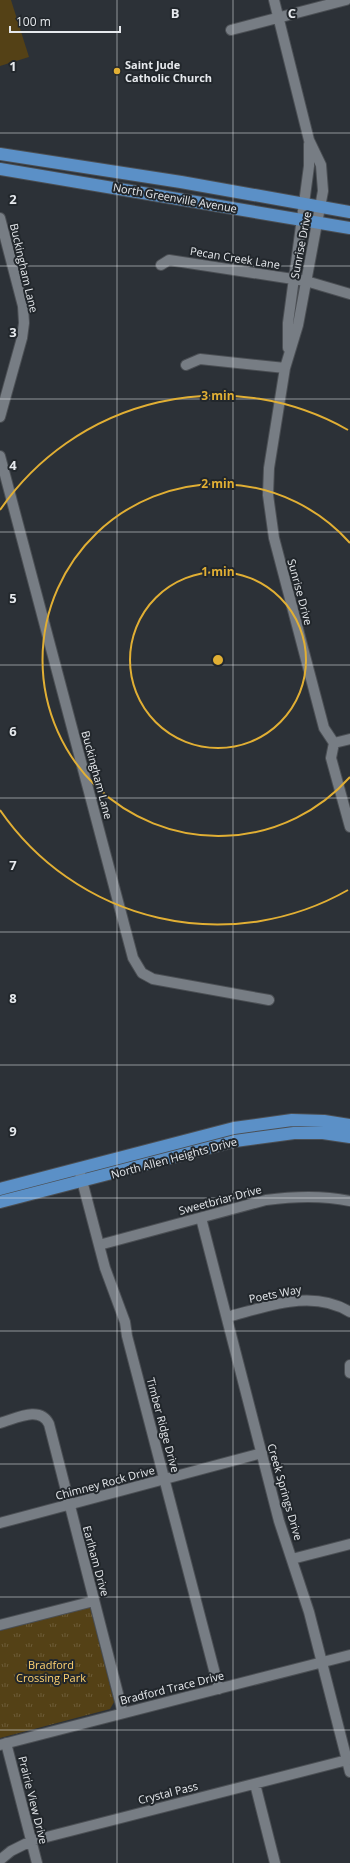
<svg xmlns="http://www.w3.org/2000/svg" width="350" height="1863" viewBox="0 0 350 1863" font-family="'Open Sans',sans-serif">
<defs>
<pattern id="park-tufts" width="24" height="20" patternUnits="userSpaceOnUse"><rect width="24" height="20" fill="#544116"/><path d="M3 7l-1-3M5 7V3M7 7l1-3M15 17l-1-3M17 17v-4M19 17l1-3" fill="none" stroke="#6d5c38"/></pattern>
</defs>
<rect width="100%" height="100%" fill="#2c3137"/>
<path fill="#544116" d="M0 0H11L29 57 0 66Z"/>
<path fill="url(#park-tufts)" d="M90 1607 114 1702 110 1709 0 1738V1631Z"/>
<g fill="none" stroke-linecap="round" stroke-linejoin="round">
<g stroke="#4b4f54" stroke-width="12">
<path id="minor" d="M274 0 309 140 321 165 323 191 298 325 285 368 269 468 268 495 274 538 324 728 334 743 331 758 350 827
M231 30 346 0
M0 218 23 306 24 323 22 338 0 417
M161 265 169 260 306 281 350 294
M288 348V323L309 166V144
M186 365 200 359 285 368
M0 456 133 958 142 973 153 979 269 1000
M334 743 350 739
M80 1173 105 1268 125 1322 127 1336 219 1689
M201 1218 279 1521 309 1612 350 1772
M99 1245 266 1200C295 1196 322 1195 350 1201
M227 1317C266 1307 312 1288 350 1312
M350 1365V1373
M0 1423C15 1419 40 1405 49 1424L123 1713
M0 1523 262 1453
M292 1559 350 1544
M0 1625 94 1601
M6 1743 37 1863
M0 1745 350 1655
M255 1784 275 1863
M0 1860 11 1851 31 1841 347 1760"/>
</g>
<g stroke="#4b4f54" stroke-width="14">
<path id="major" d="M0 154 181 182 350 212
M0 169 350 228
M0 1189 234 1128 292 1120 324 1121 350 1125
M0 1202 235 1141 294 1133H323L350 1137"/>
</g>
<use href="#minor" stroke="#777d84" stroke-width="10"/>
<use href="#major" stroke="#5b90c7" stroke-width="12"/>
</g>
<path fill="none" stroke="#e6e9ed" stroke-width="1" stroke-opacity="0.55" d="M117 0V1863M233 0V1863M0 133H350M0 266H350M0 399H350M0 532H350M0 665H350M0 798H350M0 932H350M0 1065H350M0 1198H350M0 1331H350M0 1464H350M0 1597H350M0 1730H350"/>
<g fill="none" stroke="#e1af34" stroke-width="2">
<circle cx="218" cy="660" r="88"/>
<path d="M350 777A176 176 0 1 1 350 543"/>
<path d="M348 890A264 264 0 0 1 0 810M0 510A264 264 0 0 1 348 430"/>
</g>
<circle fill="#e1af34" stroke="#22272c" stroke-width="1.5" cx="117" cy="71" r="4"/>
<g text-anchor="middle" stroke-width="4" stroke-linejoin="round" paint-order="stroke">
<g font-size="11" font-weight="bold" fill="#e6e9ed" stroke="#22272c" text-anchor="start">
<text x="125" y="69">Saint Jude<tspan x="125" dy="13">Catholic Church</tspan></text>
</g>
<g font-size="11" fill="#e6e9ed" stroke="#22272c">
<text transform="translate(175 198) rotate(10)" y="4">North Greenville Avenue</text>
<text transform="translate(301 245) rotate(-79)" y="4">Sunrise Drive</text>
<text transform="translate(235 258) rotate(9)" y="4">Pecan Creek Lane</text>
<text transform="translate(24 268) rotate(77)" y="4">Buckingham Lane</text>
<text transform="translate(300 592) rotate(75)" y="4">Sunrise Drive</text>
<text transform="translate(97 775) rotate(75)" y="4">Buckingham Lane</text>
<text transform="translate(174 1158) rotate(-15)" y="4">North Allen Heights Drive</text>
<text transform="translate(220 1200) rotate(-15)" y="4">Sweetbriar Drive</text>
<text transform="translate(275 1294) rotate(-11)" y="4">Poets Way</text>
<text transform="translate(163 1425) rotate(75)" y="4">Timber Ridge Drive</text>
<text transform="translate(105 1483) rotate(-15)" y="4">Chimney Rock Drive</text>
<text transform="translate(285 1492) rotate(74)" y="4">Creek Springs Drive</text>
<text transform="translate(96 1561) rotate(75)" y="4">Earlham Drive</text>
<text transform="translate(172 1688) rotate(-14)" y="4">Bradford Trace Drive</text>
<text transform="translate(168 1793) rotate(-14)" y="4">Crystal Pass</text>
<text transform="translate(33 1800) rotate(76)" y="4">Prairie View Drive</text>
</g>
<g font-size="11" fill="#ffd271" stroke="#22272c">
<text x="51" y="1669">Bradford<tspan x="51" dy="13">Crossing Park</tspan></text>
</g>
</g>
<g font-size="13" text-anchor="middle" font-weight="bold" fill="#e6e9ed" stroke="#22272c" stroke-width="4" stroke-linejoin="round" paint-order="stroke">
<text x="175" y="18">B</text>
<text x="292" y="18">C</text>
<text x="13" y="71">1</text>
<text x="13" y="204">2</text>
<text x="13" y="337">3</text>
<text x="13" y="470">4</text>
<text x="13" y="603">5</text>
<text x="13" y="736">6</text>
<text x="13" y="870">7</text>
<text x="13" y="1003">8</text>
<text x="13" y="1136">9</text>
</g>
<circle cx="218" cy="660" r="6" fill="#e1af34" stroke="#22272c" stroke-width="2"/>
<g font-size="12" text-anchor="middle" font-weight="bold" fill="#e1af34" stroke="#22272c" stroke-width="4" stroke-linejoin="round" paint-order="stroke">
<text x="218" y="400">3 min</text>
<text x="218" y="488">2 min</text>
<text x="218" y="576">1 min</text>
</g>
<path d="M10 26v6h110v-6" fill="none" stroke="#e6e9ed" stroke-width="2"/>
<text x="16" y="26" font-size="12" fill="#e6e9ed" stroke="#22272c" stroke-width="3" paint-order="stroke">100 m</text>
</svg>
